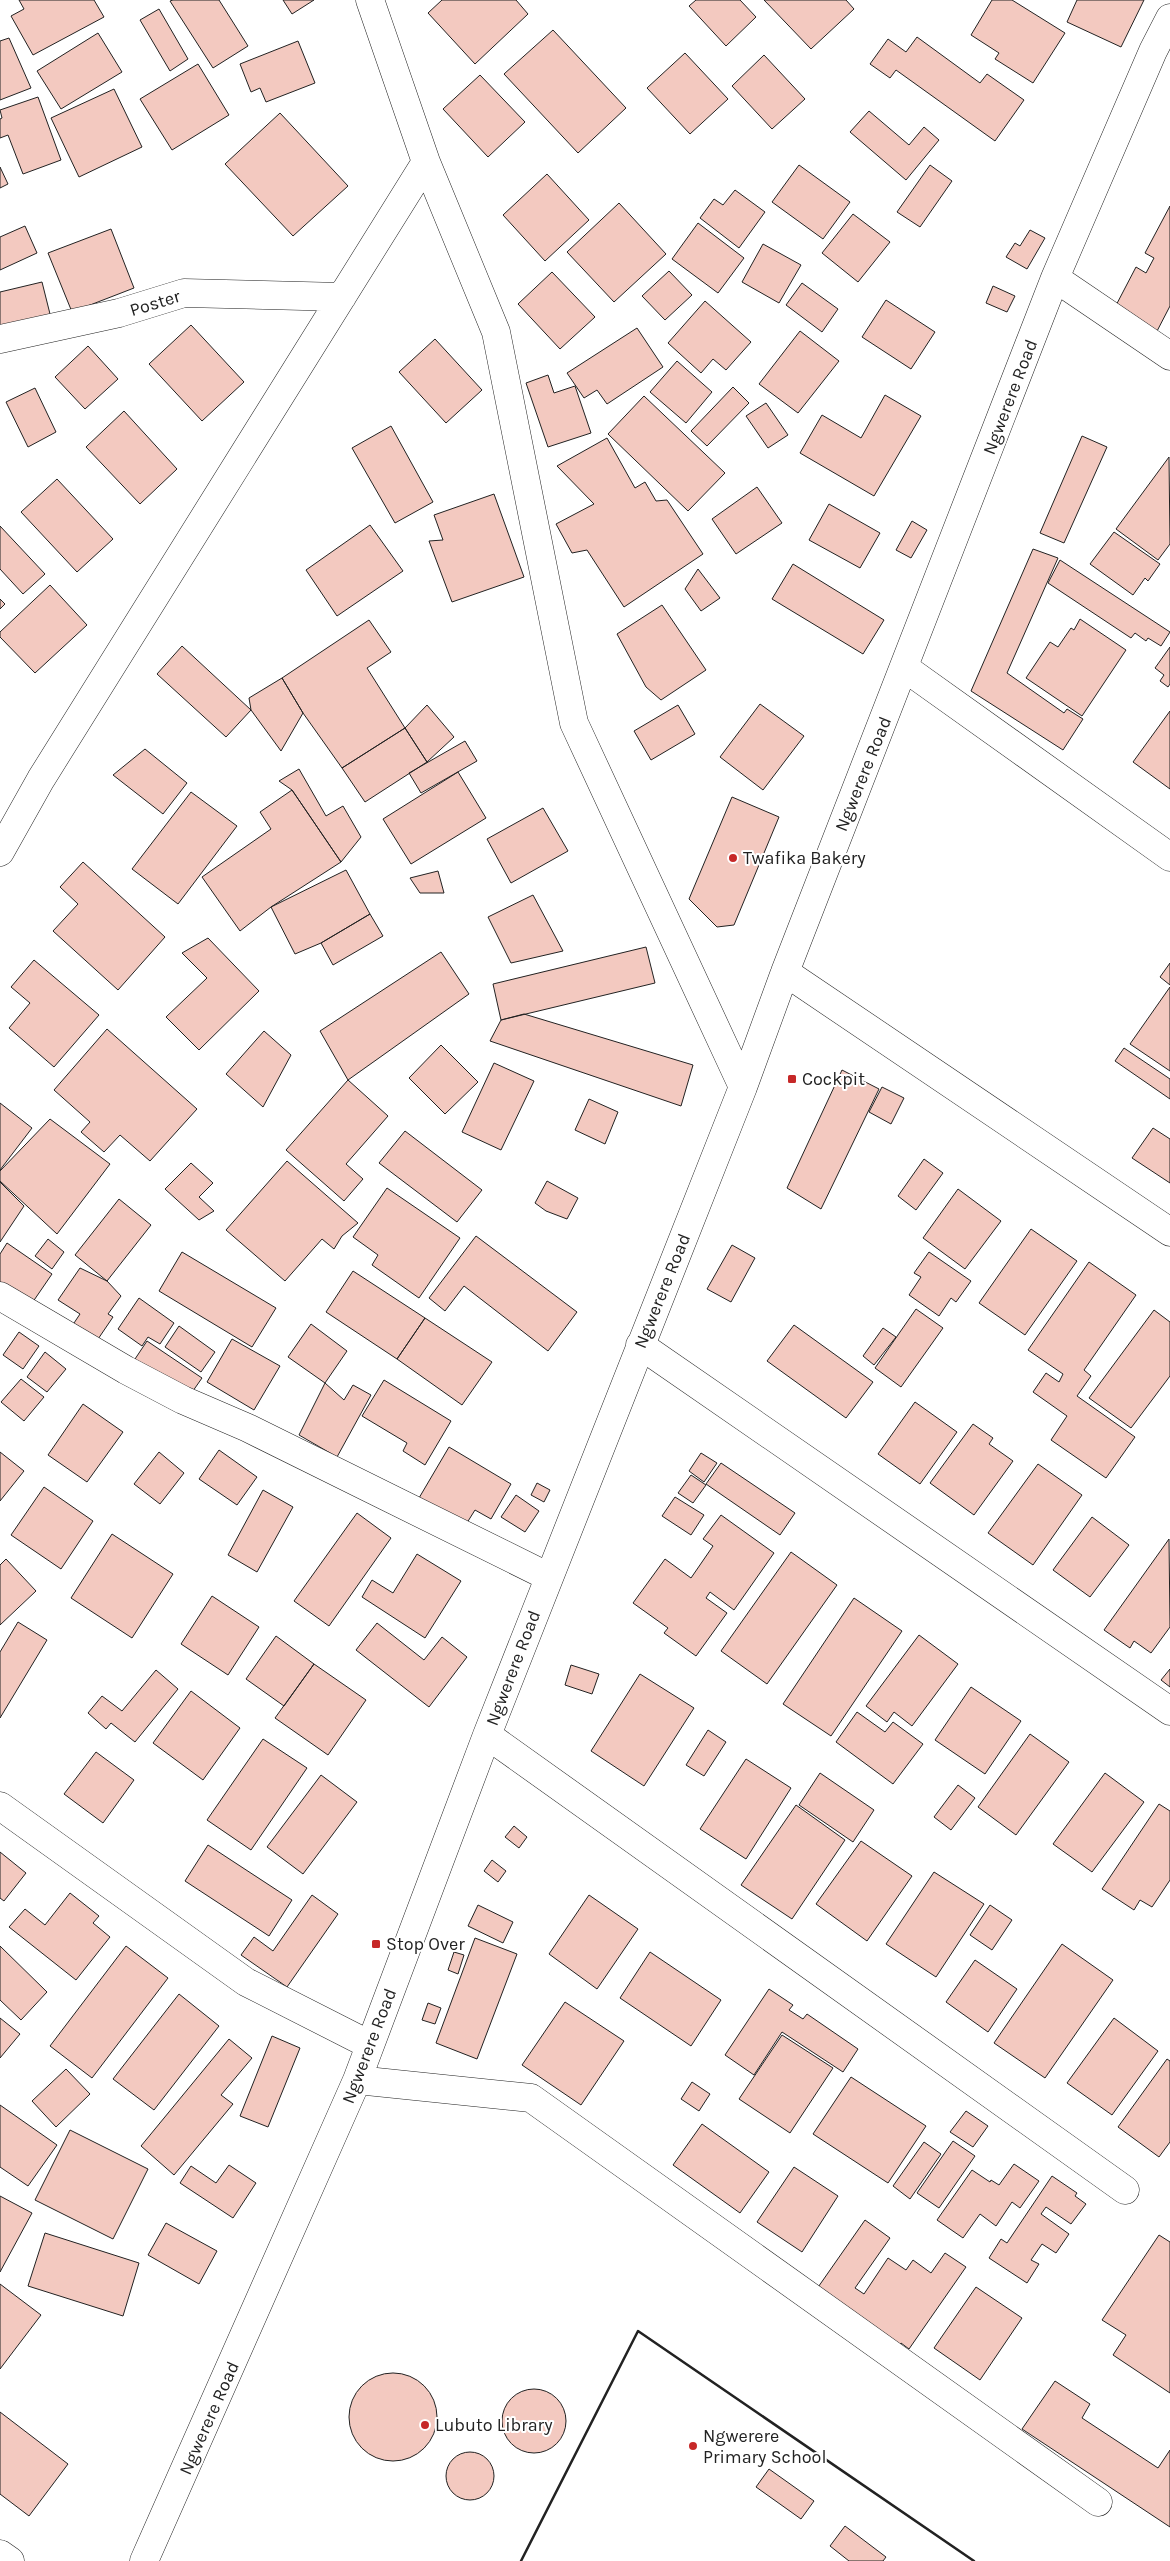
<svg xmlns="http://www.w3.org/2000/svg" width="1170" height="2561" viewBox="0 0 1170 2561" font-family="Karla,sans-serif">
<rect width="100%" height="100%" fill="#fff"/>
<path fill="#f3c9c0" stroke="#222" d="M19 0H94L104 17 33 55 11 16 24 9Z
M173 0H219L248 46 213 68 170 1Z
M283 0H314L292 14Z
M442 0H516L528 14 475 64 428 13Z
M696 0H740L756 17 726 46 689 6Z
M764 0H846L854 9 811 49Z
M992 0H1012L1065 33 1033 83 995 59 999 53 971 35Z
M1077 0H1144L1121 47 1067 22Z
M159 9 188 59 170 71 140 20Z
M553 30 626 108 578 153 504 74Z
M98 33 122 72 61 109 37 71Z
M917 37 980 83 987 74 1024 100 995 141 896 70 890 78 870 64 888 39 906 52Z
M9 38 31 88 0 100V41Z
M298 41 315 83 266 102 260 88 251 92 240 64Z
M685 53 728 99 690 134 647 88Z
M764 55 805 99 772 129 732 86Z
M198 64 229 115 172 150 140 99Z
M480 75 525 122 488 157 443 109Z
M114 89 142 147 79 177 51 118Z
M38 97 61 160 23 174 8 135 0 138V119L2 118 0 110Z
M869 111 909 145 924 127 939 140 906 180 850 132Z
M280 113 348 186 293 236 225 164Z
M799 165 850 202 823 239 772 202Z
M930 165 952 181 920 227 897 212Z
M0 167 8 184 0 188Z
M547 174 589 220 545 261 503 215Z
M735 190 765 212 739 248 700 218 714 199 723 205Z
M619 203 666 254 614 302 567 252Z
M1170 206V306L1155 335 1112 313 1136 267 1146 273 1154 258 1145 253Z
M853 214 890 242 858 282 822 253Z
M698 223 744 258 718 293 672 259Z
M25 226 37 253 0 270V237Z
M111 229 134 288 72 312 48 253Z
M1030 230 1045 238 1027 269 1006 257 1015 243 1020 246Z
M763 244 801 265 779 303 742 282Z
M669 271 692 295 665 320 642 296Z
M552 272 595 317 560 349 518 304Z
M42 282 51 318 0 330V292Z
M802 283 838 309 822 332 786 305Z
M993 286 1015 296 1007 312 986 303Z
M886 300 935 332 911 369 862 337Z
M705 301 751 342 726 370 713 359 701 373 668 343Z
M191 325 244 382 202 421 149 364Z
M637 328 663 367 607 404 597 390 584 398 567 373Z
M800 331 839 361 798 413 759 384Z
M435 339 482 390 446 423 399 372Z
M88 346 118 379 85 409 55 377Z
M677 361 712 392 686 423 650 392Z
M548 375 554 393 575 386 591 433 548 447 526 383Z
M733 387 749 403 707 446 691 431Z
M35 388 56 432 28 447 6 402Z
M885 395 921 416 874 496 800 453 822 415 861 438Z
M644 396 725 473 688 511 608 434Z
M766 403 788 435 768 448 746 416Z
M124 411 177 469 140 504 86 447Z
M391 426 433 502 395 523 352 448Z
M1082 436 1107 447 1064 543 1040 533Z
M607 438 635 488 645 482 656 501 667 500 703 554 624 607 587 550 572 553 556 524 594 504 557 466Z
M1169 457 1170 544 1158 560 1116 529Z
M57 479 113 539 77 572 21 512Z
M757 487 782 523 736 554 712 519Z
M494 494 524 577 452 602 429 541 443 540 434 515Z
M829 504 880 533 860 568 809 540Z
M912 521 927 530 911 558 896 550Z
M370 525 403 571 337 616 306 570Z
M0 526 45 574 23 594 0 569Z
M1114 532 1160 564 1148 581 1145 578 1133 595 1090 564Z
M1033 549 1058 558 1007 673 1064 713 1067 709 1083 719 1063 750 971 691Z
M1060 560 1170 632 1161 646 1148 638 1146 641 1135 633 1131 638 1048 583Z
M793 564 884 620 863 654 772 599Z
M698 569 720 598 701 611 685 589Z
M50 585 87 625 35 673 0 637V632Z
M0 599 5 604 0 609Z
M662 605 706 670 661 700 646 687 617 634Z
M1080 619 1126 650 1082 716 1026 678 1050 642 1058 647 1071 628 1074 630Z
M369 620 391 652 367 668 405 728 342 768 303 713 282 678Z
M182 646 251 710 226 737 157 674Z
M1170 647V684L1168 687 1160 681 1164 675 1155 668Z
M282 678 303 713 281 751 251 710 249 698Z
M760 704 804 736 763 790 720 757Z
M427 705 454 737 427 762 405 728Z
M678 705 695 734 651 760 634 731Z
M1170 711V789L1133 762Z
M405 728 427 762 365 802 342 768Z
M465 741 477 761 421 793 409 773Z
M145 749 187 783 163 814 113 775Z
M299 769 326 816 343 806 361 837 341 862 292 790 279 781Z
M458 772 486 818 411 864 383 819Z
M292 790 341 862 271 907 240 931 202 877 271 829 260 812Z
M191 792 237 826 178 904 132 869Z
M732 797 779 817 734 925 717 927 689 899Z
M543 808 568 851 511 883 487 839Z
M83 862 165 937 118 990 53 931 78 904 60 887Z
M346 870 370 914 321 943 295 954 271 907Z
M438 871 444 893H420L410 878Z
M533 895 563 951 511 963 488 917Z
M370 914 383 936 333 965 321 943Z
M208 938 259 991 199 1050 166 1017 207 978 182 953Z
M646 947 655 983 501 1020 493 984Z
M441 952 469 994 348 1080 320 1031Z
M34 960 99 1015 54 1067 9 1028 30 1003 11 987Z
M1170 963V985L1160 977Z
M1170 987V1071L1130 1044Z
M524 1014 693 1065 681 1106 490 1041 501 1020Z
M107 1029 197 1109 150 1161 120 1135 104 1152 81 1132 90 1122 54 1090Z
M264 1031 291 1055 263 1107 226 1074Z
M441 1045 478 1082 445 1114 409 1078Z
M1124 1048 1170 1079V1099L1115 1061Z
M494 1063 534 1081 501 1150 462 1132Z
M842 1070 879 1089 821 1209 787 1188Z
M348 1080 388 1116 346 1164 363 1179 344 1201 286 1150Z
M882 1087 904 1098 891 1124 869 1112Z
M589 1099 618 1112 605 1144 575 1130Z
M0 1103 32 1128 0 1170Z
M50 1119 110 1164 57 1234 0 1181V1171Z
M1153 1128 1170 1139V1183L1132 1158Z
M405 1131 482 1190 457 1222 379 1163Z
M924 1159 943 1173 916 1210 898 1196Z
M287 1161 358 1223 342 1236 334 1249 322 1239 285 1281 226 1230Z
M191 1163 213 1183 199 1197 214 1211 199 1220 165 1189Z
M547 1181 578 1198 567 1219 546 1211 535 1203Z
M0 1182 24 1206 0 1242Z
M387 1188 460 1238 419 1298 372 1265 378 1255 353 1237Z
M958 1189 1001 1221 965 1269 923 1238Z
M119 1199 151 1225 107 1281 75 1255Z
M1031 1229 1077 1261 1025 1335 979 1303Z
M476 1236 577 1312 548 1351 464 1286 445 1311 429 1298Z
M48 1239 64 1252 52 1269 35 1256Z
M7 1243 52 1274 28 1309 0 1289V1254Z
M732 1245 755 1258 731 1302 707 1289Z
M182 1252 276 1308 252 1347 159 1291Z
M929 1252 971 1281 956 1302 951 1298 939 1316 909 1295 921 1277 914 1273Z
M1089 1262 1136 1295 1084 1370 1091 1376 1077 1396 1135 1437 1106 1478 1051 1440 1067 1416 1033 1392 1046 1373 1059 1382 1063 1374 1028 1350Z
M80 1268 107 1281 121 1296 108 1314 113 1317 94 1345 70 1329 80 1314 58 1300Z
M353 1271 425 1318 397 1359 326 1312Z
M139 1298 174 1323 160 1344 148 1337 142 1346 118 1329Z
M916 1309 943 1328 901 1387 875 1368Z
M1154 1310 1170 1322V1376L1131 1428 1089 1398Z
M425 1318 492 1362 462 1405 397 1359Z
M311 1324 347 1351 325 1383 288 1357Z
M794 1325 873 1382 846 1418 767 1361Z
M179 1326 215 1352 201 1372 165 1347Z
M883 1328 896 1337 874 1365 863 1356Z
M19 1332 39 1346 23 1369 3 1355Z
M232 1339 280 1366 254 1410 207 1382Z
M147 1341 202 1378 188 1398 133 1362Z
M45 1352 66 1369 47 1392 27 1377Z
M21 1379 44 1397 24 1421 1 1402Z
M384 1380 451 1421 425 1465 403 1451 407 1443 362 1416Z
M325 1383 344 1400 353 1385 371 1395 337 1457 299 1435Z
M915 1402 957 1432 920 1484 878 1454Z
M83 1404 123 1432 87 1482 48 1455Z
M973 1424 993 1438 989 1444 1013 1461 974 1515 930 1483Z
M449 1447 511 1484 491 1519 475 1510 465 1526 419 1498Z
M219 1450 257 1477 237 1505 199 1479Z
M0 1452 24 1471 0 1501Z
M159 1452 184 1473 160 1504 134 1484Z
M701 1453 717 1463 704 1482 689 1471Z
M721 1463 795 1513 780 1535 706 1484Z
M1038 1464 1082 1495 1033 1565 988 1533Z
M691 1475 706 1485 693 1503 678 1493Z
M537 1483 550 1490 544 1502 531 1495Z
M44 1487 93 1521 61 1569 11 1535Z
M263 1490 293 1507 257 1572 228 1555Z
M516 1495 539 1511 525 1532 501 1517Z
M675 1497 704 1515 691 1535 662 1516Z
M357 1513 391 1538 329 1626 294 1601Z
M721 1515 774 1553 734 1610 710 1592 706 1598 727 1613 696 1656 664 1633 668 1628 633 1603 665 1559 691 1578 713 1546 703 1539Z
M1092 1517 1129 1545 1090 1597 1053 1570Z
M112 1534 173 1574 132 1638 71 1598Z
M1169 1539 1170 1627 1151 1653 1134 1641 1130 1648 1104 1630Z
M791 1552 837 1585 767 1684 721 1651Z
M417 1554 461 1581 425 1638 362 1597 372 1580 393 1593Z
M6 1559 36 1591 0 1625V1565Z
M212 1596 259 1627 228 1675 181 1644Z
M854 1598 902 1631 831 1736 783 1704Z
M18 1622 47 1640 0 1718V1652Z
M377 1623 424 1660 442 1637 467 1657 429 1707 356 1650Z
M919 1635 958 1664 912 1726 894 1712 887 1722 866 1706Z
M276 1636 314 1664 284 1706 246 1679Z
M314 1664 366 1700 328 1755 275 1718Z
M571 1665 599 1674 592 1694 565 1685Z
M1170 1669V1687L1161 1680Z
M156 1670 178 1689 135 1742 111 1723 106 1729 88 1713 102 1696 122 1711Z
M640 1674 694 1708 644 1786 591 1751Z
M971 1687 1021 1721 985 1774 935 1740Z
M191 1691 240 1728 203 1780 153 1743Z
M857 1712 885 1732 893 1722 923 1744 893 1784 836 1742Z
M708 1730 726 1742 704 1776 686 1765Z
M1030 1734 1069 1762 1016 1835 978 1807Z
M263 1739 307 1768 251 1850 207 1820Z
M96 1752 134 1780 103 1823 64 1794Z
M746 1759 791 1788 746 1859 700 1829Z
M820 1773 874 1810 853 1842 799 1805Z
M1105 1773 1144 1802 1092 1872 1053 1844Z
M321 1775 357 1802 303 1874 267 1847Z
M958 1785 975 1798 951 1830 934 1817Z
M1159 1804 1170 1811V1880L1152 1907 1140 1900 1134 1910 1102 1889Z
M796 1805 845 1840 792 1919 741 1885Z
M514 1826 527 1837 519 1848 505 1837Z
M861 1841 912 1876 867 1941 816 1904Z
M208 1845 292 1900 269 1936 185 1881Z
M0 1852 26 1873 4 1901 0 1898Z
M492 1860 506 1871 498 1882 484 1871Z
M934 1872 984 1904 936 1977 886 1944Z
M70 1893 99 1916 93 1923 110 1937 76 1980 9 1927 25 1909 45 1925Z
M312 1895 338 1914 287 1987 241 1955 254 1937 273 1951Z
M589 1895 638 1929 597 1989 549 1954Z
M478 1905 513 1922 503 1943 468 1926Z
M990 1905 1012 1920 992 1950 970 1935Z
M475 1938 517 1954 477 2059 436 2043Z
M1062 1944 1113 1980 1045 2078 994 2043Z
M0 1946 47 1992 21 2020 0 2000Z
M126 1946 168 1978 92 2078 50 2046Z
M454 1952 464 1955 458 1974 448 1970Z
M650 1952 721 2000 691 2046 620 1998Z
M975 1960 1017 1989 988 2032 946 2002Z
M769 1989 793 2005 789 2010 803 2019 807 2014 858 2049 843 2072 782 2032 754 2075 725 2055Z
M179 1994 219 2026 154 2110 113 2079Z
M565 2002 624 2041 581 2105 522 2065Z
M428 2003 441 2008 435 2024 422 2020Z
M0 2018 20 2034 0 2058Z
M1114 2018 1158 2051 1112 2115 1067 2083Z
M782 2035 833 2068 790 2133 739 2099Z
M272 2036 300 2048 268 2127 240 2116Z
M229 2039 252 2058 221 2095 233 2104 174 2175 141 2146Z
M1167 2059 1170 2061V2142L1159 2157 1118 2127Z
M66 2069 90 2094 56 2127 32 2101Z
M851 2077 926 2126 888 2183 813 2134Z
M692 2082 710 2094 699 2111 681 2099Z
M0 2105 57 2145 28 2186 0 2167Z
M966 2111 988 2126 973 2147 950 2132Z
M702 2124 769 2172 740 2213 673 2165Z
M70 2130 148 2169 113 2239 35 2200Z
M953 2141 975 2156 939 2208 917 2193Z
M924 2142 941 2154 910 2199 893 2186Z
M1014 2164 1039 2181 1020 2208 1012 2202 996 2226 980 2214 963 2238 937 2220 972 2170 990 2182 991 2180 999 2185Z
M229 2165 256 2183 233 2218 180 2183 191 2166 216 2183Z
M794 2167 838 2196 802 2252 757 2222Z
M1052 2176 1077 2193 1075 2196 1086 2204 1071 2224 1046 2207 1041 2214 1069 2234 1056 2253 1042 2244 1031 2260 1039 2264 1027 2283 989 2258 1001 2239 1007 2243Z
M0 2196 32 2213 0 2272Z
M865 2220 890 2238 855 2288 864 2294 888 2258 906 2270 913 2260 931 2273 945 2253 966 2267 909 2349 901 2343 893 2355 814 2293Z
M166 2223 217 2251 199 2284 148 2255Z
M45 2233 139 2263 123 2316 28 2286Z
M1159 2235 1170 2242V2393L1113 2355 1126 2335 1102 2320Z
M0 2284 41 2315 0 2369Z
M976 2287 1022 2318 980 2380 934 2348Z
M349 2417a44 44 0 1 1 88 0a44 44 0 1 1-88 0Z
M1055 2381 1090 2404 1082 2418 1158 2468 1170 2450V2527L1022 2429Z
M502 2421a32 32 0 1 1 64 0a32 32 0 1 1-64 0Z
M0 2412 68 2464 29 2516 0 2494Z
M446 2476a24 24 0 1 1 48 0a24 24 0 1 1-48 0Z
M769 2469 814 2501 801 2519 756 2487Z
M845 2526 886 2557 883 2561H849L830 2546Z"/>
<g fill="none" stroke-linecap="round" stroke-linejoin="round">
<g stroke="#222" stroke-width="29">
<path id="street" d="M426 162 496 332 574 723 743 1087
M1055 278 1170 356
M0 339 119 313 184 293 342 297
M905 668 1170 857
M0 852 41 779 426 162 370 0
M785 972 1170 1232
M0 1296 126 1370 183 1400 248 1428 549 1577
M640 1345 1170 1711
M487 1735 1125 2190
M0 1806 246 1982 370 2045
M357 2080 531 2098 1098 2502
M0 2554 10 2561
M144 2561 357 2080 487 1735 743 1087 785 972 1055 278 1153 51 1170 18"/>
</g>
<use href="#street" stroke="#fff" stroke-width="28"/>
<path stroke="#222" stroke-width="2.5" d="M521 2561 638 2331 974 2561"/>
</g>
<g fill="#c62828" stroke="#fff" stroke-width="2">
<circle cx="733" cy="858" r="5"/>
<rect x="787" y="1074" width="10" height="10" rx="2.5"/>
<rect x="371" y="1939" width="10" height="10" rx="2.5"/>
<circle cx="425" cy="2425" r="5"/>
<circle cx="693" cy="2446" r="5"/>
</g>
<g text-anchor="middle" stroke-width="4" stroke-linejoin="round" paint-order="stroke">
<g font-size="18" fill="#222" stroke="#fff">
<text transform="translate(155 303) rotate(-17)" y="6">Poster</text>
<text transform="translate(1010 397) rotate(-69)" y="6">Ngwerere Road</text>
<text transform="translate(863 774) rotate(-68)" y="6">Ngwerere Road</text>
<text transform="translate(662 1291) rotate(-68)" y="6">Ngwerere Road</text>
<text transform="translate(513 1668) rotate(-69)" y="6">Ngwerere Road</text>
<text transform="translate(369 2046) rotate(-69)" y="6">Ngwerere Road</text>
<text transform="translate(209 2418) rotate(-66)" y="6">Ngwerere Road</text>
</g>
<g font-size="18" fill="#222" stroke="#fff" text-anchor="start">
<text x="743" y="864">Twafika Bakery</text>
<text x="802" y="1085">Cockpit</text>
<text x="386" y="1950">Stop Over</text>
<text x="435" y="2431">Lubuto Library</text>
<text x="703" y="2442">Ngwerere<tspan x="703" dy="21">Primary School</tspan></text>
</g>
</g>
</svg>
